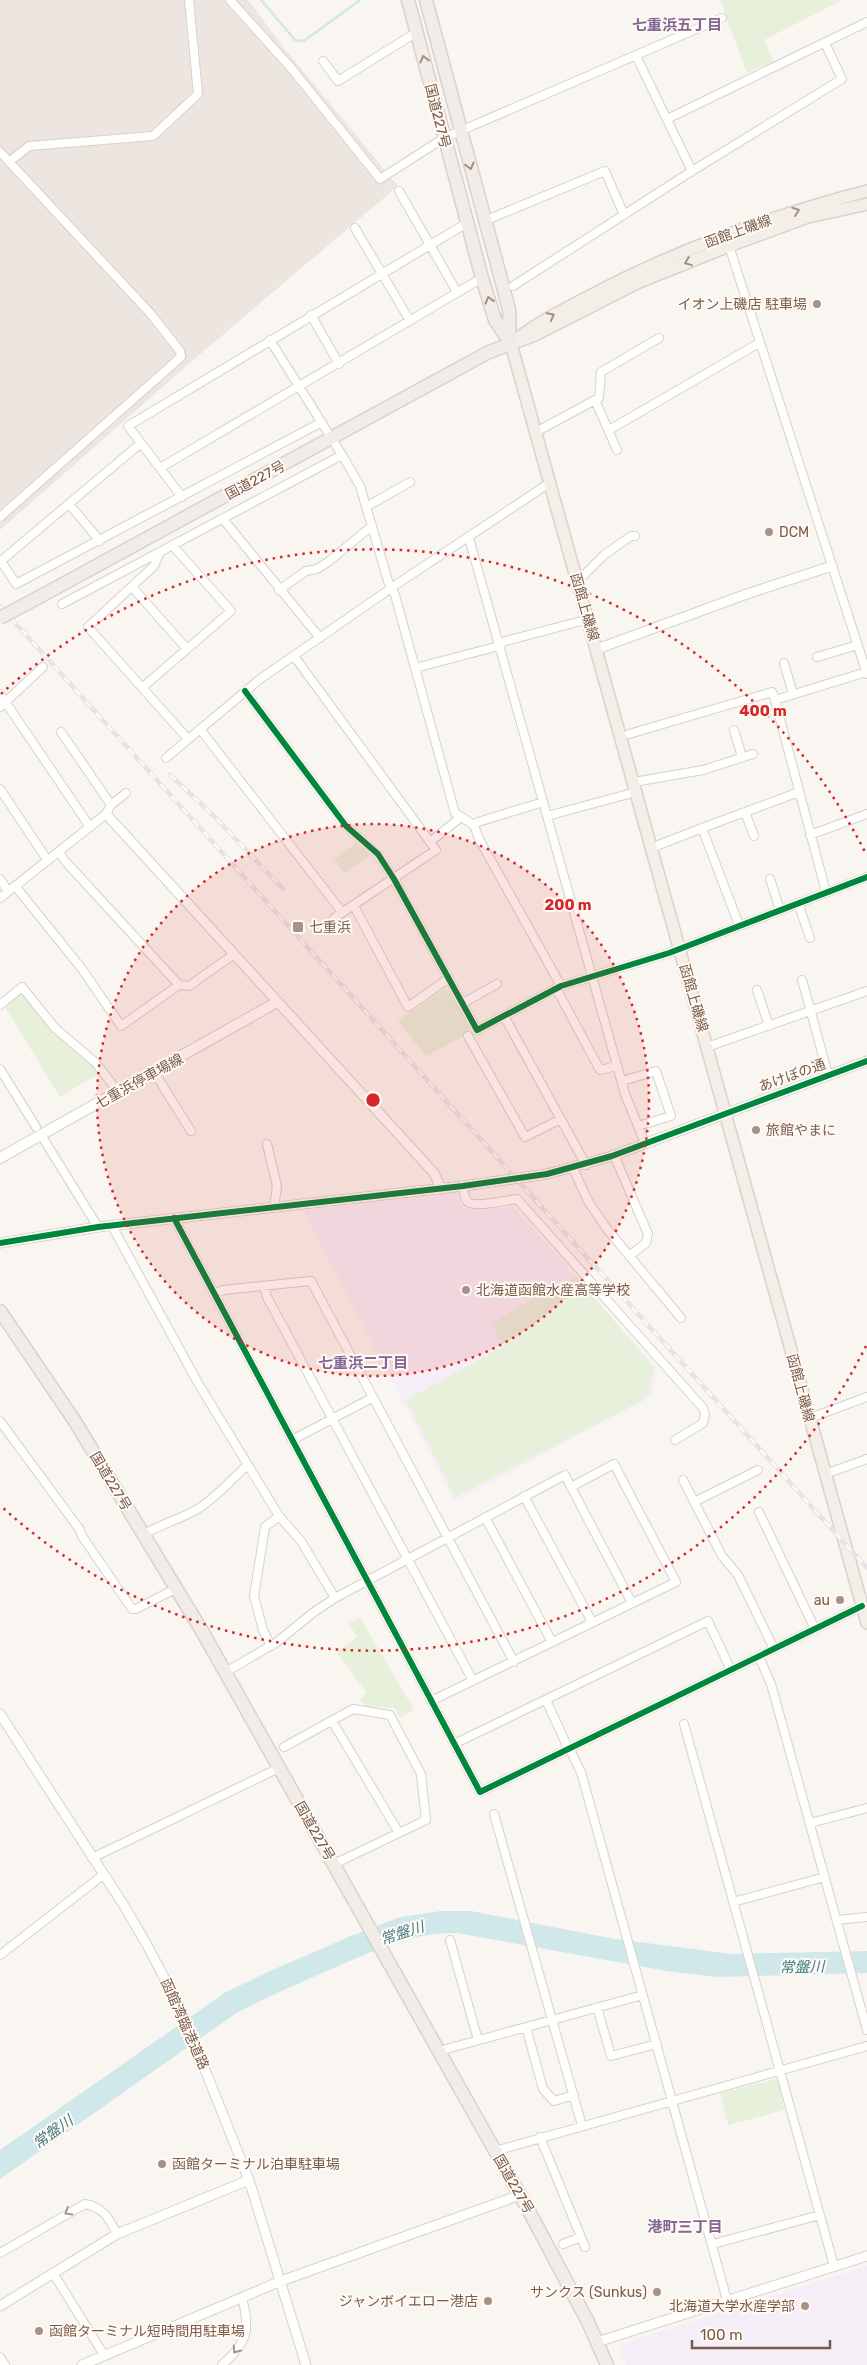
<svg xmlns="http://www.w3.org/2000/svg" width="867" height="2365" viewBox="0 0 867 2365" font-family="Rubik,'Noto Sans JP',sans-serif">
<rect width="100%" height="100%" fill="#f9f5f0"/>
<path fill="#ede5e0" d="M0 0H248L284 48 398 186 192 361 0 530Z"/>
<path fill="#f6eef6" d="M456 1192 462 1207 473 1212 513 1207 657 1368 651 1397 454 1502 304 1211Z
M867 2266V2365H627L618 2345Z"/>
<path fill="#e7f0db" d="M720 0H843L764 40 773 61 747 73Z
M356 843 370 855 345 873 334 860Z
M444 989 450 991 470 1027 467 1034 426 1056 398 1021Z
M22 993 67 1044 95 1066 100 1073 60 1097 5 1007Z
M576 1276 654 1368 648 1397 455 1497 406 1400 504 1346 491 1323Z
M360 1617 414 1710 400 1718 394 1708 365 1706 360 1699 367 1693 336 1652 357 1637 349 1623Z
M777 2079 785 2110 728 2125 720 2093Z"/>
<path fill="#d0e8ea" d="M441 1911H471L615 1939 732 1954 867 1951V1973L717 1977 667 1971 457 1933C412 1932 376 1950 336 1967 303 1981 270 1996 238 2012L0 2179V2150L226 1992 270 1971 351 1936 400 1917Z"/>
<g fill="none" stroke-linecap="round" stroke-linejoin="round">
<path stroke="#d0e8ea" stroke-width="2.5" d="M261 0 295 40 304 41 360 0"/>
<g stroke="#d7d1cb" stroke-width="10">
<path id="minor" d="M230 0 292 69 380 179 444 138 722 18
M636 56 692 171
M323 61 338 81 417 32
M667 119 867 22
M0 152 150 313 180 351 181 357 0 517
M9 162 29 146 153 136 198 94 189 0
M399 191 457 292
M484 221 605 171 624 215
M355 228 410 321
M729 246 867 674
M513 286 692 171 842 79 825 43
M311 315 339 364
M595 400 599 398 601 372 659 338
M609 430 759 343
M536 432 595 400 617 450
M141 443 1 561 16 584 320 423
M342 455 360 486 388 581 395 595 455 813 474 825 479 839 561 986
M160 468 482 278
M182 497 128 426 467 223
M69 504 100 541
M366 507 410 482
M223 519 320 638
M469 538 625 1094 645 1143
M159 554 154 566 88 627 188 739
M584 575 604 555 631 536H635
M132 587 187 649
M279 590 306 571 317 569 328 562 372 526
M62 604 342 455 270 340
M498 643 589 619
M294 656 436 850 334 918
M817 657 858 645
M784 663 793 694
M415 668 499 646
M143 687 231 611 173 546
M245 691 346 826 378 854 394 879 477 1030 561 986 669 953 867 877
M0 694 90 827
M0 707 43 667
M200 729 342 912
M734 730 742 757
M629 734 772 692 775 700
M166 758 260 679 397 584 551 482
M634 782 703 770 753 754
M0 789 48 861
M111 805 126 793
M745 812 754 836
M547 816 636 792
M474 825 478 822 543 802
M810 835 867 814
M430 842 461 817
M651 848 702 828
M0 879 8 891
M770 879 780 910
M16 887 82 969 121 1026 179 985 65 861 59 852
M826 892 775 700 866 672
M0 898 106 814 111 805 61 732
M798 903 810 938
M354 906 408 1007 449 978
M739 925 702 828 799 792
M802 980 811 1012
M179 985 189 986 233 955
M556 988 600 1070 617 1066
M757 990 769 1026
M463 1003 497 984
M0 1005 22 987 55 1028 95 1062 113 1085
M811 1012 828 1075
M504 1016 586 1165
M468 1036 525 1137 561 1119
M707 1047 867 991
M0 1069 36 1127
M154 1072 191 1131
M622 1081 656 1071 671 1116 638 1126
M41 1135 98 1227
M267 1144 277 1186 275 1201
M614 1155 648 1234 646 1243 629 1256
M573 1168 588 1201 607 1229 681 1318
M463 1186C464 1191 464 1199 468 1202 475 1208 507 1200 517 1199L703 1408 705 1414 703 1423 675 1440
M174 1218 480 1792 862 1606
M112 1226 198 1383 279 1516 265 1527 254 1596 263 1630 271 1646
M264 1286 267 1297 473 1681
M214 1294 223 1290 311 1281 514 1662
M810 1418 867 1397
M0 1421 80 1530 82 1536 132 1609H136L177 1588
M292 1440 372 1398
M825 1474 867 1459
M683 1480 722 1556 738 1575 774 1649
M571 1487 632 1603
M524 1496 592 1622
M694 1502 758 1470
M759 1512 815 1629
M279 1516 301 1541 335 1598
M485 1517 552 1642
M144 1534C160 1525 177 1520 194 1511 209 1504 234 1478 247 1465
M759 1657 771 1684 867 2030
M224 1673 277 1642 314 1612 335 1598 565 1475 571 1487 614 1464 676 1582 431 1701
M546 1700 568 1748
M332 1721 399 1833
M684 1724 834 2266
M454 1744 708 1621 731 1670
M284 1747 353 1709 390 1715 421 1774 426 1820 334 1864
M569 1748 581 1772 727 2300
M494 1814 582 2126
M810 1823 867 1808
M92 1858 279 1768
M733 1902 825 1877
M837 1920 867 1917
M450 1940 478 2040
M0 1955 103 1875
M597 2007 611 2056 657 2044
M526 2027 543 2089 554 2101 574 2095
M439 2051 643 1995
M540 2137 585 2247
M495 2151 867 2046
M563 2244 581 2237
M713 2244 820 2215
M0 2253 85 2204C103 2207 109 2218 117 2234
M53 2273 104 2355
M0 2357 5 2365
M222 2365C247 2343 251 2330 242 2298"/>
</g>
<g stroke="#d7d1cb" stroke-width="11">
<path id="tertiary" d="M597 649 744 595 832 566
M106 814 434 1173 441 1189
M0 1243 98 1227 463 1186 547 1174 612 1156 867 1061
M0 1714 123 1904 147 1945 182 2012 249 2180 306 2365
M0 2306 117 2234 249 2180
M597 2342 867 2256
M82 2365 281 2281 520 2195"/>
</g>
<g stroke="#d9d2cb" stroke-width="12">
<path id="secondary" d="M0 1158 277 1002"/>
</g>
<g stroke="#dad1cc" stroke-width="14">
<path id="primary" d="M519 341 535 335 637 283 729 246 808 217 867 204
M511 344 867 1623
M511 344C534 324 561 311 588 297 676 250 771 216 867 191"/>
</g>
<g stroke="#dad1cc" stroke-width="15">
<path id="trunk" d="M408 0 482 278 495 320 511 344
M426 0 509 309 510 341
M41 596 489 352 511 344
M0 1311 74 1420 202 1631 529 2211 588 2322 607 2365"/>
</g>
<use href="#minor" stroke="#fefefd" stroke-width="8"/>
<use href="#tertiary" stroke="#fefefd" stroke-width="9"/>
<use href="#secondary" stroke="#fefefd" stroke-width="10"/>
<use href="#primary" stroke="#f3eee8" stroke-width="11"/>
<use href="#trunk" stroke="#f2ece8" stroke-width="12"/>
<g stroke="#e6e3e7" stroke-width="4.5">
<path id="rail" d="M0 606 867 1568
M170 775 214 816 283 889"/>
</g>
<use href="#rail" stroke="#fffaf3" stroke-width="2.5" stroke-dasharray="8" stroke-linecap="butt"/>
<g stroke="#dad1cc" stroke-width="15" stroke-linecap="butt">
<path id="trunk-bridge" d="M0 618 41 596"/>
</g>
<use href="#trunk-bridge" stroke="#f2ece8" stroke-width="12"/>
<g stroke="#fffaf3" stroke-width="9">
<path id="cycleway" d="M245 691 346 826 378 854 394 879 477 1030 561 986 669 953 867 877
M174 1218 480 1792 862 1606
M0 1243 98 1227 463 1186 547 1174 612 1156 867 1061"/>
</g>
<use href="#cycleway" stroke="#00873e" stroke-width="6"/>
</g>
<defs><path id="oneway-chevron" d="M-2-3.5L2.5 0L-2 3.5" fill="none" stroke-width="1.6" stroke-linecap="round" stroke-linejoin="round" transform="scale(1.25)"/></defs>
<g stroke="#a48e83">
<use href="#oneway-chevron" transform="translate(424 59) rotate(-104)"/>
<use href="#oneway-chevron" transform="translate(470 166) rotate(75)"/>
<use href="#oneway-chevron" transform="translate(489 300) rotate(-107)"/>
</g>
<g stroke="#a48f83">
<use href="#oneway-chevron" transform="translate(796 211) rotate(-19)"/>
<use href="#oneway-chevron" transform="translate(688 262) rotate(158)"/>
<use href="#oneway-chevron" transform="translate(551 316) rotate(-28)"/>
</g>
<g stroke="#a8958b">
<use href="#oneway-chevron" transform="translate(68 2212) rotate(149)"/>
<use href="#oneway-chevron" transform="translate(236 2350) rotate(126)"/>
</g>
<circle cx="373" cy="1100" r="276" fill="#d62828" fill-opacity=".12"/>
<g fill="none" stroke="#d62828" stroke-width="2.5" stroke-dasharray="2.5 5">
<circle cx="373" cy="1100" r="276"/>
<path d="M866 1346A551 551 0 0 1 1 1506M1 694A551 551 0 0 1 866 854"/>
</g>
<g fill="#a69286" stroke="#fffaf3" stroke-width="2">
<circle cx="817" cy="304" r="5"/>
<circle cx="769" cy="532" r="5"/>
<rect x="292" y="921" width="12" height="12" rx="2.5"/>
<circle cx="756" cy="1130" r="5"/>
<circle cx="466" cy="1290" r="5"/>
<circle cx="840" cy="1600" r="5"/>
<circle cx="162" cy="2164" r="5"/>
<circle cx="657" cy="2292" r="5"/>
<circle cx="488" cy="2301" r="5"/>
<circle cx="805" cy="2306" r="5"/>
<circle cx="39" cy="2331" r="5"/>
</g>
<g text-anchor="middle" stroke-width="4" stroke-linejoin="round" paint-order="stroke">
<g font-size="14" fill="#7a5c4d" stroke="#fffaf3">
<text transform="translate(438 116) rotate(76)" y="5">国道227号</text>
<text transform="translate(738 231) rotate(-20)" y="5">函館上磯線</text>
<text transform="translate(255 480) rotate(-28)" y="5">国道227号</text>
<text transform="translate(585 607) rotate(74)" y="5">函館上磯線</text>
<text transform="translate(694 998) rotate(74)" y="5">函館上磯線</text>
<text transform="translate(792 1075) rotate(-20)" y="5">あけぼの通</text>
<text transform="translate(139 1081) rotate(-29)" y="5">七重浜停車場線</text>
<text transform="translate(801 1388) rotate(75)" y="5">函館上磯線</text>
<text transform="translate(111 1481) rotate(59)" y="5">国道227号</text>
<text transform="translate(315 1831) rotate(60)" y="5">国道227号</text>
<text transform="translate(185 2024) rotate(66)" y="5">函館湾臨港道路</text>
<text transform="translate(514 2184) rotate(60)" y="5">国道227号</text>
</g>
<g font-size="14" fill="#7a5c4d" stroke="#fffaf3" text-anchor="start">
<text x="807" y="309" text-anchor="end">イオン上磯店 駐車場</text>
<text x="779" y="537">DCM</text>
<text x="309" y="932">七重浜</text>
<text x="766" y="1135">旅館やまに</text>
<text x="476" y="1295">北海道函館水産高等学校</text>
<text x="830" y="1605" text-anchor="end">au</text>
<text x="172" y="2169">函館ターミナル泊車駐車場</text>
<text x="647" y="2297" text-anchor="end">サンクス (Sunkus)</text>
<text x="478" y="2306" text-anchor="end">ジャンボイエロー港店</text>
<text x="795" y="2311" text-anchor="end">北海道大学水産学部</text>
<text x="49" y="2336">函館ターミナル短時間用駐車場</text>
</g>
<g font-size="15" font-weight="bold" fill="#846695" stroke="#fffaf3">
<text x="677" y="30">七重浜五丁目</text>
<text x="363" y="1368">七重浜二丁目</text>
<text x="685" y="2232">港町三丁目</text>
</g>
<g font-size="15" font-style="italic" fill="#437c86" stroke="#fffaf3">
<text transform="translate(402 1933) rotate(-18)" y="5">常盤川</text>
<text transform="translate(802 1967) rotate(-1)" y="5">常盤川</text>
<text transform="translate(53 2132) rotate(-36)" y="5">常盤川</text>
</g>
</g>
<circle cx="373" cy="1100" r="8" fill="#d62828" stroke="#fffaf3" stroke-width="2.5"/>
<g font-size="15" text-anchor="middle" font-weight="bold" fill="#d62828" stroke="#fffaf3" stroke-width="4" stroke-linejoin="round" paint-order="stroke">
<text x="763" y="716">400 m</text>
<text x="568" y="910">200 m</text>
</g>
<path d="M692 2340v8h138v-8" fill="none" stroke="#7a5c4d" stroke-width="2.5"/>
<text x="700" y="2340" font-size="15" fill="#7a5c4d" stroke="#fffaf3" stroke-width="4" paint-order="stroke">100 m</text>
</svg>
